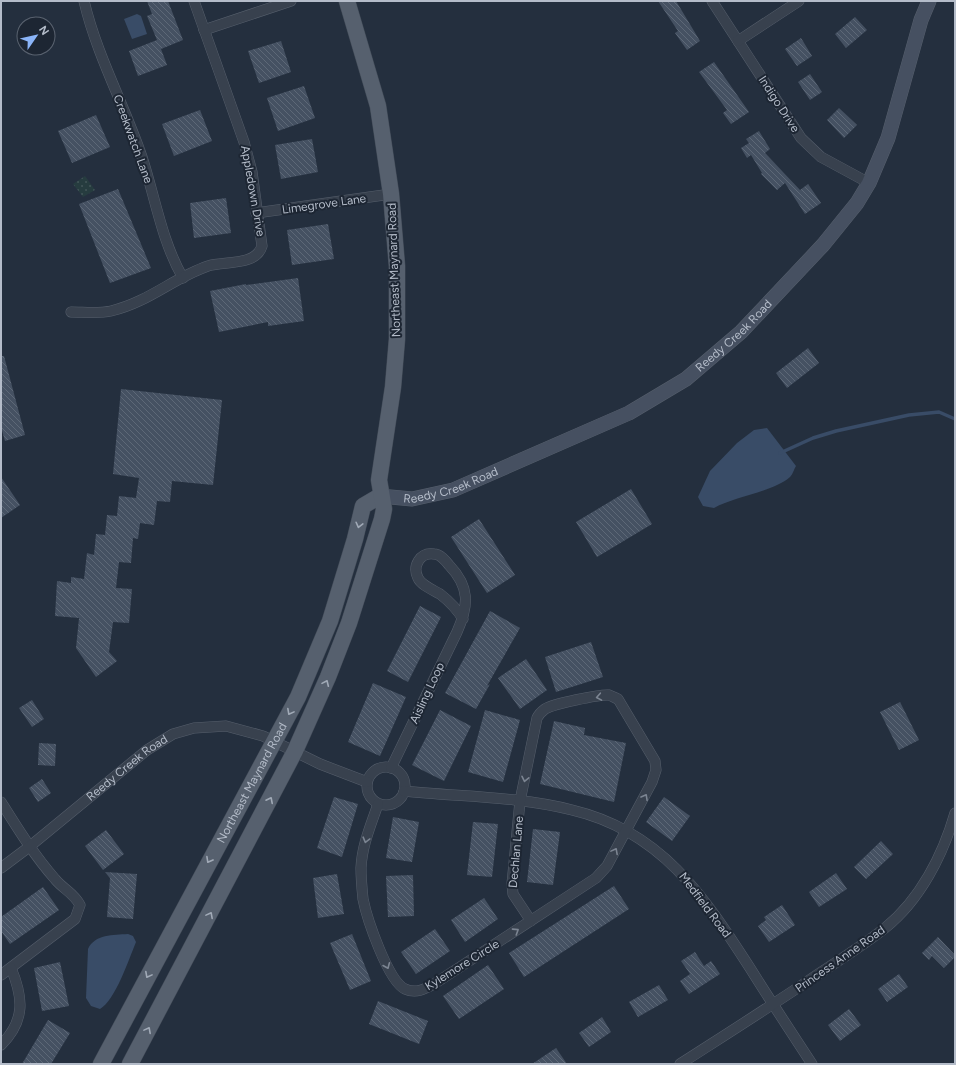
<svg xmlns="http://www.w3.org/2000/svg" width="956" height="1065" viewBox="0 0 956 1065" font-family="Figtree,sans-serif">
<defs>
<pattern id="grass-dots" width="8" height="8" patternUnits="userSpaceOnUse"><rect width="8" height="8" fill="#263c3f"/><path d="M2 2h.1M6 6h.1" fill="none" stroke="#435659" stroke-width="1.8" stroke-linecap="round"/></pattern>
<pattern id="building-back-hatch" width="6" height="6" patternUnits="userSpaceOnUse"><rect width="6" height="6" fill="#455162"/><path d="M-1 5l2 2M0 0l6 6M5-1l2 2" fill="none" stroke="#5d6877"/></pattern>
</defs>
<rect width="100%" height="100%" fill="#242f3e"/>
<path fill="url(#grass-dots)" d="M85 176 95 190 83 197 73 184Z"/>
<path fill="#394c67" d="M137 14 141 16 147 34 132 39 124 19Z
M767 428 796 466C794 469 793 474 790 477 773 492 735 496 714 508L703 506 698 497 710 471 737 443 754 430Z
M128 934 133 936 136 942C129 959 115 1001 100 1009L91 1006 86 998 88 949C95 934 113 935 128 934Z"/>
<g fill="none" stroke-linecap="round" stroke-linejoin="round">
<path stroke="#394c67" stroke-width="3.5" d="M780 453 813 438 836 431 909 415 939 412 955 419"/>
</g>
<path fill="url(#building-back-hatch)" d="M147 1H168L183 40 161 49 167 65 138 76 129 51 157 40 147 16 152 14Z
M658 1H676L700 41 687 50 675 33 678 31Z
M855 17 867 30 846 48 835 34Z
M801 38 812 56 797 66 785 49Z
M281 41 291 72 259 83 248 51Z
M714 62 749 112 731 124 723 113 727 110 699 72Z
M810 74 822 92 810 100 798 82Z
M304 86 315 118 278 131 267 98Z
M839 108 857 125 844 138 827 120Z
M200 110 212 141 174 156 162 124Z
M96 115 110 147 72 163 58 131Z
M759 131 770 149 765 153 800 190 808 184 821 203 805 214 785 183 777 190 761 174 762 173 751 155 747 158 741 148 749 143 746 139Z
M312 139 318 172 281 179 275 145Z
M118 189 151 268 110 283 79 204Z
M226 198 231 233 194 238 190 203Z
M328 224 334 259 292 265 287 230Z
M298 278 304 321 268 326V322L219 332 210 291 246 284V285Z
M808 348 819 363 787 388 776 373Z
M1 356H4L25 435 5 441 1 427Z
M121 389 222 400 213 485 172 481 170 502 157 501 154 525 140 523 138 539 133 538 131 563 119 562 116 588 132 589 129 623 113 622 109 652 117 661 96 677 76 648 79 618 55 616 57 581 71 583V577L84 579 87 553 94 555 96 534 105 535 107 515 117 516 119 496 136 498 139 478 113 474Z
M1 477 20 505 1 518Z
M631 489 652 524 597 557 576 522Z
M479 519 515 575 487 593 451 537Z
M420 606 441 617 408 682 387 671Z
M490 611 520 628 487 686 490 684 476 709 445 693Z
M591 642 603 677 556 692 545 657Z
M526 659 547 690 520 709 498 678Z
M373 683 406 697 380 756 348 742Z
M32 700 44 719 32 727 19 708Z
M900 702 919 740 899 750 880 712Z
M440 710 471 726 444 781 412 765Z
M485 710 520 720 503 782 468 772Z
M554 721 585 728 584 735 626 743 614 802 540 784Z
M39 743 56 744 55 766 38 765Z
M42 779 51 793 38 802 29 788Z
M334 797 358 804 342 857 317 848Z
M664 797 690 816 672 841 646 822Z
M393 817 419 822 412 862 386 858Z
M473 822 498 824 492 877 467 875Z
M533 829 560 832 553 885 527 882Z
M106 830 124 854 103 870 85 846Z
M881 841 893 854 866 879 854 867Z
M105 872 137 874 133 919 107 917 110 878Z
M836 873 847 889 819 907 809 892Z
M337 874 344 914 318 918 313 878Z
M413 875 414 916 388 917 386 876Z
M614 886 629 909 524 977 509 953Z
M43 887 59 910 10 944 1 931V917Z
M484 898 498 919 465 942 451 920Z
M782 905 795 925 769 942 758 926 766 920 764 917Z
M435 929 450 951 416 974 401 952Z
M352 934 371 981 350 990 330 943Z
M938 937 955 955V957L944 968 932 956 929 960 922 953Z
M695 952 704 966 711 961 720 974 689 994 680 981 690 974 681 961Z
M60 962 69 1006 42 1011 34 968Z
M488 965 504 989 459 1019 443 996Z
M899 974 908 987 887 1002 878 989Z
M659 985 668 1000 638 1017 629 1002Z
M378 1001 428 1021 419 1044 369 1024Z
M849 1009 861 1025 840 1041 828 1025Z
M602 1017 611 1032 589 1047 579 1033Z
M48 1020 70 1033 51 1064H22Z
M556 1048 567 1064H532Z"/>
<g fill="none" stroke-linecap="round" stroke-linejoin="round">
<g stroke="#565f6c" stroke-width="11">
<g id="street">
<path d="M84 1C97 56 124 104 142 157 155 197 162 242 183 278"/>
<path d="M712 1 801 138 821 157 869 183"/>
<path d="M204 30 291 1"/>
<path d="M738 41 799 1"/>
<path d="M256 213 391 194"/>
<path d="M71 312C84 312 98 314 111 311 149 302 173 278 208 266 225 261 256 266 262 246L252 172 244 142 194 1"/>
<circle cx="386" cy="786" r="19"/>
<path d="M391 768 457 632C469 605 470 587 449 565 445 560 440 554 434 554 420 552 412 566 418 578 421 585 433 590 440 594 449 601 457 609 463 619"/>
<path d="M404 791C460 797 517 796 572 810 661 831 703 895 750 968 770 1000 791 1032 812 1064"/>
<path d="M1 802C18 829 34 855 55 879 63 889 74 893 80 905L75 919 1 975"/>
<path d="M378 804C371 825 362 845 361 868 361 878 362 889 363 899 367 919 388 981 405 989 416 994 425 989 434 984L596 878 607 866 652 782 656 770 655 761 618 699C615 698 612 696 609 695 600 694 553 704 545 709 541 712 539 714 537 718L520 801 512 884 513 894 531 921"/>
<path id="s1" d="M1 868 29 847 147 750 173 734 194 728 226 726 263 736 320 764 367 782"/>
<path d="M1 1045C26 1020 23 997 11 968"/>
<path d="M680 1064C722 1037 763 1011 805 983 831 965 860 948 885 928 920 900 943 855 955 813"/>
</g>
</g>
<g stroke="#565f6c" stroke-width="15">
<g id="secondary">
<path id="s2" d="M380 496 412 499 453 490 629 413 686 379 741 332 823 245 857 203 869 183 888 138 921 20 929 1"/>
</g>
</g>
<g stroke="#414a57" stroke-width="17">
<g id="primary">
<path id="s3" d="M101 1064 298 697 330 621 355 539 363 506 380 496"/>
<path d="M130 1064 295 751 328 677 349 623 382 519 384 509 379 480 393 387 397 339V266L391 194 378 106 347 1"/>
</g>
</g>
<use href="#street" stroke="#38414e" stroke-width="10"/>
<use href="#secondary" stroke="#465061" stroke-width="14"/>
<use href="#primary" stroke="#56606e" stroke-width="16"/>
</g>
<defs><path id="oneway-chevron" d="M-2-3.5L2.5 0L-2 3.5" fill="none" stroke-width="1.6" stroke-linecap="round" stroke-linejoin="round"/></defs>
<g stroke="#a1aab7">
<use href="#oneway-chevron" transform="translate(359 525) rotate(104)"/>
<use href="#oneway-chevron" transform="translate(326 683) rotate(-66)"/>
<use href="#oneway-chevron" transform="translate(290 712) rotate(118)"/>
<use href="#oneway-chevron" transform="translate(270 800) rotate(-63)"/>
<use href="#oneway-chevron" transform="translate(209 860) rotate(119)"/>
<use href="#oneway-chevron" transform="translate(210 915) rotate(-62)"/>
<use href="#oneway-chevron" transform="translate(148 975) rotate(118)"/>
<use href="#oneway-chevron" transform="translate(148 1030) rotate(-62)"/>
</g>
<g stroke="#7c8592">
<use href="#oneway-chevron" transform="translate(599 697) rotate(170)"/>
<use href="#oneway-chevron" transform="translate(525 779) rotate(102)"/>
<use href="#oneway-chevron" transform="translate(645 797) rotate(-61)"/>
<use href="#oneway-chevron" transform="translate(366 840) rotate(105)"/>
<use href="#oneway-chevron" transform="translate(615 851) rotate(-62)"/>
<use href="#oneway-chevron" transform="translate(516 931) rotate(-33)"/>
<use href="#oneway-chevron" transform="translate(387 966) rotate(67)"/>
</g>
<g text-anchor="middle" stroke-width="4" stroke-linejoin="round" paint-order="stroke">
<g font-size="12" fill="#b4bcc9" stroke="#1d2633">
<text transform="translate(779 104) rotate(57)" y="4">Indigo Drive</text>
<text transform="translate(133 139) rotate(70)" y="4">Creekwatch Lane</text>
<text transform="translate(253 191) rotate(80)" y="4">Appledown Drive</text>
<text transform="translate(324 204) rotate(-8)" y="4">Limegrove Lane</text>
<text transform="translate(394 270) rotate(-92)" y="4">Northeast Maynard Road</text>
<text dy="4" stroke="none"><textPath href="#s2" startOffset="397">Reedy Creek Road</textPath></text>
<text dy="4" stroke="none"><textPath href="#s2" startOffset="73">Reedy Creek Road</textPath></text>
<text transform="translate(427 693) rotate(-65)" y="4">Aisling Loop</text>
<text dy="4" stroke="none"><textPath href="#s1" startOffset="161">Reedy Creek Road</textPath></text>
<text dy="4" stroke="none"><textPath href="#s3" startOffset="319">Northeast Maynard Road</textPath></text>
<text transform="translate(516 852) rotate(-85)" y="4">Dechlan Lane</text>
<text transform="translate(705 905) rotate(53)" y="4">Medfield Road</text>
<text transform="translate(840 959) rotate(-35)" y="4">Princess Anne Road</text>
<text transform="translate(462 965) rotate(-32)" y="4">Kylemore Circle</text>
</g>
</g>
<rect width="956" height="1065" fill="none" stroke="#b4bcc9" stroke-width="4"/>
<g transform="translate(36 36) rotate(56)"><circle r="19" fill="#1d2633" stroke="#59626f"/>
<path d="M0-3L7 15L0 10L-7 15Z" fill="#8ab4f8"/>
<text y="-6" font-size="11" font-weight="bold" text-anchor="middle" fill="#b4bcc9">N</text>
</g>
</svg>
